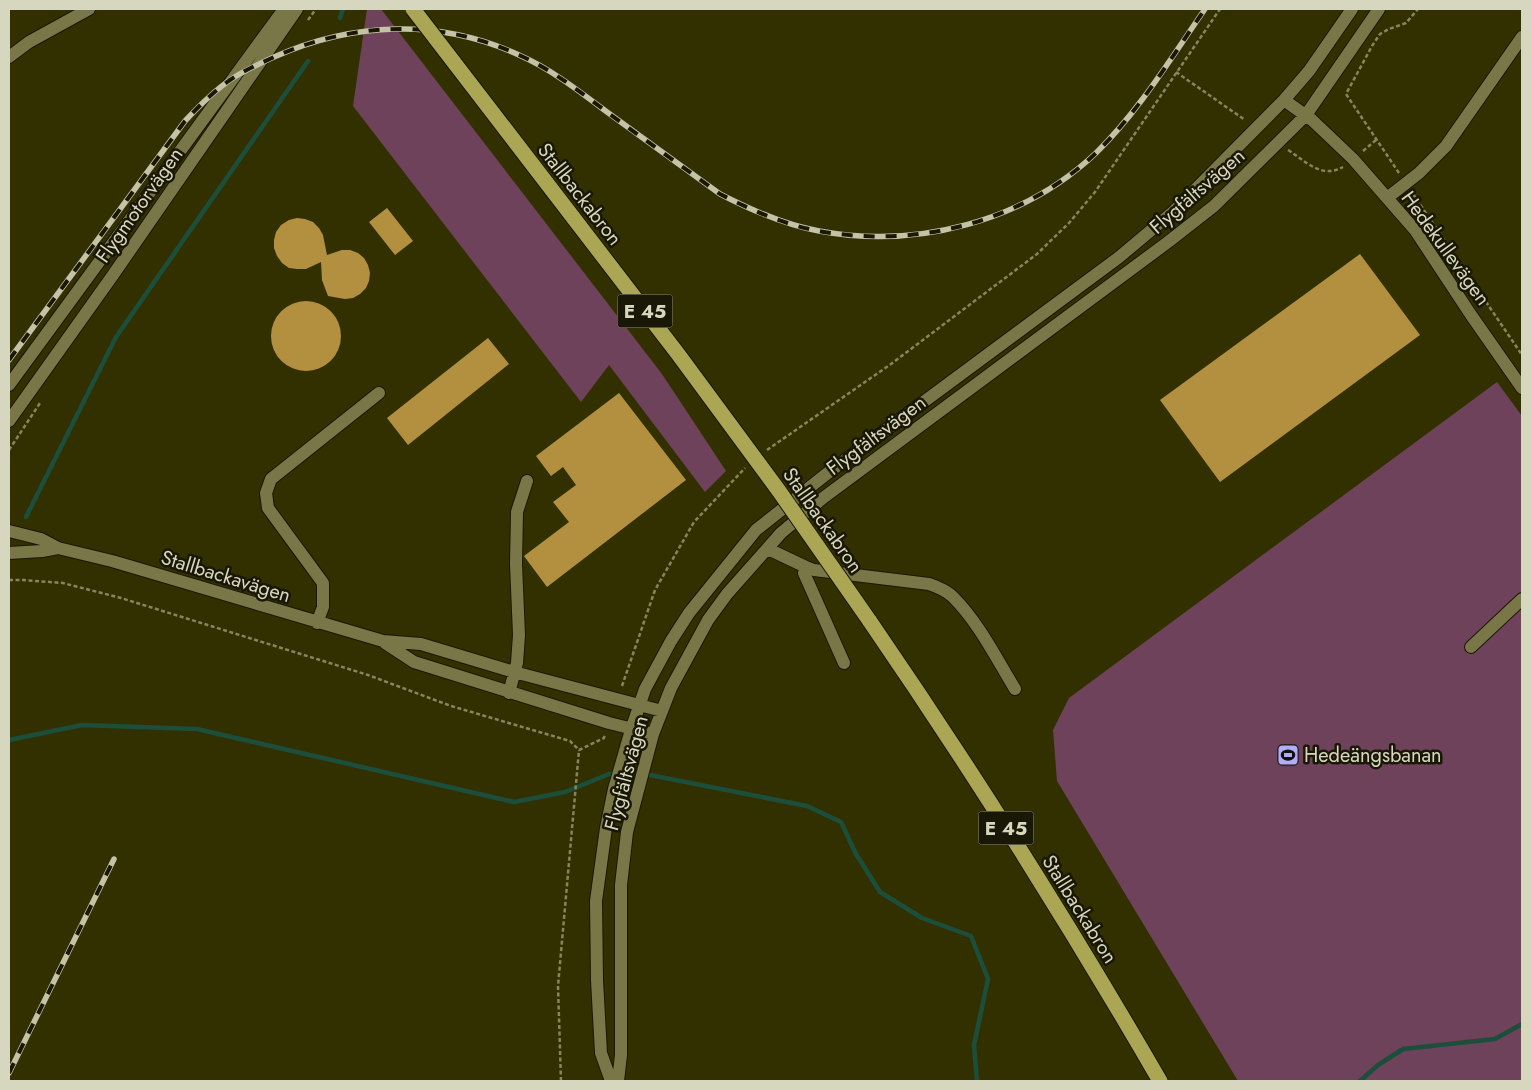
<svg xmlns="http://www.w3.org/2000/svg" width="1531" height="1090" viewBox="0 0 1531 1090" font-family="Jost,sans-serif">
<rect width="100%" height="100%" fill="#333000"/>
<path fill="#6d425a" d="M367 9H381L662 374 726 471 705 492 609 365 581 402 353 106Z
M1497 382 1522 416V1081H1238L1057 781 1053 730 1069 698Z"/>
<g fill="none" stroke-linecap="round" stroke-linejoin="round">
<path stroke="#1b4f3c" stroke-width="4.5" d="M340 18 343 9
M26 517 116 337 308 61
M9 740 82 725 197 729 514 802 565 792 609 774 650 775 807 806 841 822 856 854 880 892 922 918 971 936 988 979 974 1045 977 1081
M1360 1081 1378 1065 1403 1049 1495 1039 1522 1024"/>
</g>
<path fill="#b39040" d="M387 208 413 241 395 255 369 222Z
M297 218 305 219 313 222 319 228 323 235 327 255 342 250H350L358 253 364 258 368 265 370 273 369 281 366 288 360 294 353 298 345 299 328 296 322 280 321 262 306 269H297L289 268 282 263 277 256 274 248V240L276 232 281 225 289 220Z
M1360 254 1420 335 1220 482 1160 400Z
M271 336a35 35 0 1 1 70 0a35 35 0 1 1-70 0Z
M488 338 509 364 408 445 387 418Z
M619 393 686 480 547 587 524 556 569 522 553 502 576 485 563 467 551 476 536 456Z"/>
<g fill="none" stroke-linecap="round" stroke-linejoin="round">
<g stroke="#191702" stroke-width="14">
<path id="minor" d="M9 57 29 42 89 9
M1284 100 1312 120 1353 159 1415 230 1471 315 1522 388
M1387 198 1419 173 1446 146 1522 37
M9 385 284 9
M9 421 113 275 297 9
M9 531 41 539 58 548 112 561 383 641 421 644 514 672 662 711
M768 549 806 567 804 573 844 663
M9 553 42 551 58 548
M806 567 814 570 929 584C938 587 946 590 953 597 979 623 996 658 1015 689
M317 623 323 607V583L268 508 266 493 271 479 379 393
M385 643 414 662 609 723 653 734
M1471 647 1522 599
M509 693 517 663 519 635 516 564 517 512 527 481
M611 1081 601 1053 597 980 596 901 606 828 614 789 631 730 645 689 671 641 689 613 756 530 829 472 1118 258 1174 211 1284 100 1309 71 1352 9
M618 1081 621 1055V885L627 832 653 734 671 688 708 620 727 594 781 533 823 498 1168 242 1214 206 1306 115 1379 9"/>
</g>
<g stroke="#191702" stroke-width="17">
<path id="highway" d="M869 620C972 770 1069 924 1160 1081"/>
</g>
<path stroke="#878561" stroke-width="2.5" stroke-dasharray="4 2.5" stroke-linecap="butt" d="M308 20 316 9
M1176 72 1245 120
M1288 150C1307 162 1321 179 1343 167
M1363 151 1376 140
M1399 173 1346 94 1372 46 1380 34 1389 29 1406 23 1418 9
M1413 194 1522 355
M9 450 40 403
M767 450 891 364 1037 254 1069 223 1095 192 1220 9
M9 580H23L63 583 121 598 368 675 451 706 570 741 579 750 604 738 605 734
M622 686 655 590 694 522 745 468
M561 1081 558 986 579 750"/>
<use href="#minor" stroke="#797648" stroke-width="12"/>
<use href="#highway" stroke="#aba653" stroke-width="15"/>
<g stroke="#c4c3a8" stroke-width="5.5">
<path id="rail" d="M9 360 185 121C199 106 214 91 230 80 243 71 259 64 274 57 353 22 439 18 519 55 551 69 579 91 607 112 645 140 683 167 720 194 751 210 785 225 819 231 917 249 1023 222 1096 153 1139 111 1171 58 1205 9
M9 1073 114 859"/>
</g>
<use href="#rail" stroke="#191705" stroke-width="4" stroke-dasharray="11" stroke-linecap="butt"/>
<g stroke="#191702" stroke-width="17" stroke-linecap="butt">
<path id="highway-bridge" d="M413 9 678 354 779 491 869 620"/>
</g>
<use href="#highway-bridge" stroke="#aba653" stroke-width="15"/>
</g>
<defs>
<g id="stadium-square" transform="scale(1.125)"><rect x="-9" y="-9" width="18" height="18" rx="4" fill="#b1adfa" stroke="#191705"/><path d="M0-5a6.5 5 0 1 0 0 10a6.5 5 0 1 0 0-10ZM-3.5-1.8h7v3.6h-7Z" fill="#111"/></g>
</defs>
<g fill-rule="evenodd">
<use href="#stadium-square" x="1288" y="755"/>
</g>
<g text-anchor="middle" stroke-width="5" stroke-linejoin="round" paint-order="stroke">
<g fill="#191705" stroke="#9e9d86" stroke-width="1">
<rect x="617.5" y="294.5" width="55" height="33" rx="4"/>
<rect x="978.5" y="811.5" width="55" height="33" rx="4"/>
</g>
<g font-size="19" font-weight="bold" fill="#d7d6be">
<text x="645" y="318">E 45</text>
<text x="1006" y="835">E 45</text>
</g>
<g font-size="20" fill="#d7d6be" stroke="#191705">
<text transform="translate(1197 191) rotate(-41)" y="7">Flygfältsvägen</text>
<text transform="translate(580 194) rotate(52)" y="7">Stallbackabron</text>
<text transform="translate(139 205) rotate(-55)" y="7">Flygmotorvägen</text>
<text transform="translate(1446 248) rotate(54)" y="7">Hedekullevägen</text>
<text transform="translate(876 435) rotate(-37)" y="7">Flygfältsvägen</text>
<text transform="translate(823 520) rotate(55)" y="7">Stallbackabron</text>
<text transform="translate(226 576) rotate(17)" y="7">Stallbackavägen</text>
<text transform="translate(626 773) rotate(-75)" y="7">Flygfältsvägen</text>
<text transform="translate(1080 909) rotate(58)" y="7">Stallbackabron</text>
</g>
<g font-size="20" fill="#d7d6be" stroke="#191705" text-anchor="start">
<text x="1304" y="762">Hedeängsbanan</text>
</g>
</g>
<rect width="1531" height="1090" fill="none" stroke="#d7d6be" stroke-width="20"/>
</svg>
